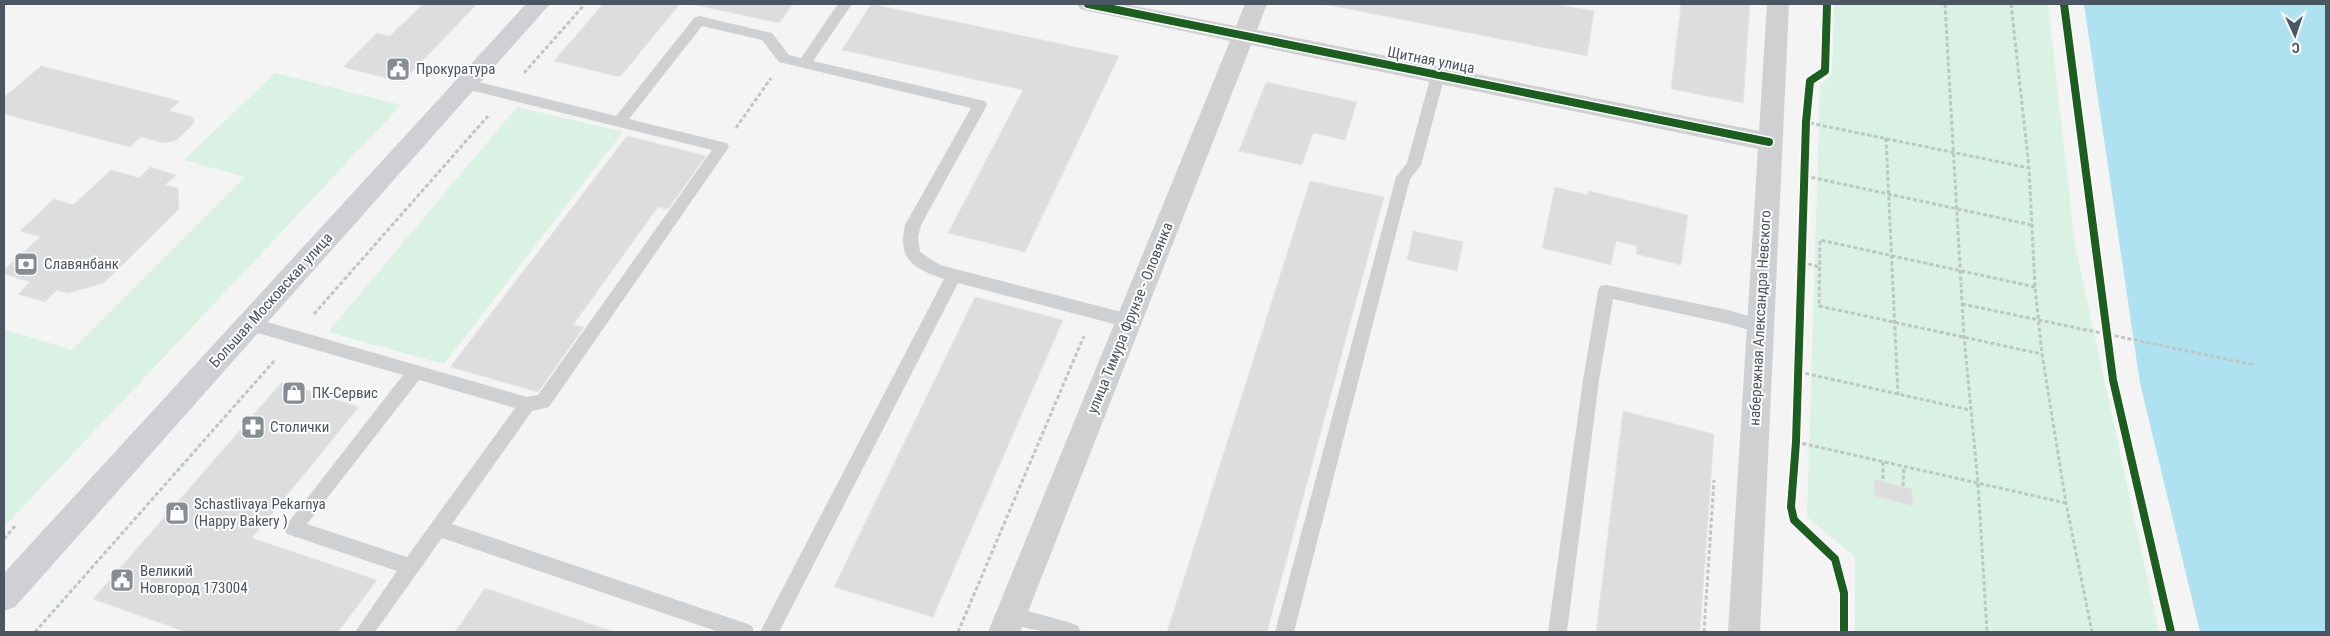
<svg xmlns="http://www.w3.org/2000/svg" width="2330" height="636" viewBox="0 0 2330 636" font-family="'Roboto Condensed',sans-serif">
<rect width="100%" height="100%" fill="#f4f4f4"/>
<path fill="#d9f2e3" d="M1834 4H2048L2075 245 2159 632H1855V557L1807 517 1820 86 1832 74Z
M275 73 401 105 4 527V329L72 350 245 177 184 160Z
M517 107 623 132 444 364 328 332Z"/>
<path fill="#aee2f0" d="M2084 4H2326V632H2200L2140 383Z"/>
<path fill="#ddddde" stroke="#e5e6e7" d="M423 4H477L402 82 343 67 377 33 390 36Z
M603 4H680L620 77 554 61Z
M691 4H793L779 23Z
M871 4 1119 56 1025 252 948 233 1023 90 842 50Z
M1323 4H1555L1594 11 1587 56Z
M1681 4H1750L1743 103 1671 89Z
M41 66 180 101 169 111 193 117 194 123 177 140 164 143 141 137 130 147 4 114V97Z
M1266 82 1357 102 1345 140 1313 133 1302 165 1239 151Z
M627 136 706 156 668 209 658 207 573 325 584 327 538 392 450 367Z
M150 167 176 175 165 185 178 188 179 209 104 283 68 293 57 290 45 302 18 294 30 282 4 274V270L40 237 20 231 54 199 73 205 111 170 139 178Z
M1310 181 1384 197 1267 632H1167Z
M1555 187 1588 195 1589 191 1688 215 1681 265 1636 254 1637 246 1616 241 1611 265 1542 248Z
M1413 231 1463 242 1457 271 1407 260Z
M975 297 1063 320 933 617 834 587Z
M282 382 359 407 252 538 377 580 338 632H186L93 599Z
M1623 411 1714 434 1700 632H1596Z
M1874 479 1912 489 1913 506 1874 496Z
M485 588 614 632H455Z"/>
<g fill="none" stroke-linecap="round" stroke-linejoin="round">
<path stroke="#bcc7c4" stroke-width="3" stroke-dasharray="4 2.5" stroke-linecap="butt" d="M1945 4 1964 337 1978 483 1987 632
M2011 4 2029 168 2035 287 2042 354 2066 503 2092 632
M524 73 585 4
M1810 123 2029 168
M736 128 771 78
M1886 138 1898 395
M1805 176 2032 225
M1802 262 1819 267
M2035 287 1820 240 1819 306 2042 354
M1962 304 2255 365
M314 314 488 116
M1799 372 1970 410
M1796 442 2066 503
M1883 462V481
M1903 486 1904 467
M4 539 15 526
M35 632 276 359
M958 632 1084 336
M1704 632 1714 480"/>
<path fill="#ced0d2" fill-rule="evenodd" d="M838 4H852L813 61 980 100 985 101 987 105 921 225 918 237 920 252 940 265 1129 314 1135 316 1137 321 1135 326 1129 328 958 283 779 632H760L944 279C914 269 897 260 905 225L971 108 779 62 762 40 702 26 629 119 722 142 727 143 729 147 549 407 532 411 452 524 745 623 752 626 754 632H719L442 538 375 632H355L397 571 287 534 284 528 403 375 244 329 242 324 244 319 250 317 527 397 538 395 712 150 466 89 461 87 459 84 461 81 466 79 616 116 694 18 699 16 772 33 789 55 801 58ZM419 380 515 408 407 557 307 524Z
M1438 70 1443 72 1445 75 1421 165 1410 179 1294 632H1275L1396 177 1407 163 1431 75 1433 72Z
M1606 285 1728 310 1766 321 1768 326 1766 331 1760 333 1728 324 1613 299 1599 380 1567 632H1548L1583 380 1598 291 1600 286Z
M1011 606 1071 623 1078 626 1081 632C1054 634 1029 631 1004 621L1001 615 1004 609Z"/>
<path fill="#ced0d2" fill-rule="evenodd" d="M1077 4H1124L1236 26 1245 4H1267L1257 30 1759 131 1767 4H1789L1760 632H1728L1758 149 1251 45 1020 632H988L1230 41 1088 11 1080 9Z"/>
<path fill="#ced0d4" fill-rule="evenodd" d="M526 4H550L15 607 4 611V573Z"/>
<g stroke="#fff" stroke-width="11">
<path id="cycleway" d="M1088 4 1769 142
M1827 4 1825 71 1810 81 1806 122 1796 442 1791 507 1794 520 1835 559 1844 593V632
M2064 4 2113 380 2171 632"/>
</g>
<use href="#cycleway" stroke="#1b5e20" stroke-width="8"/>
</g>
<defs>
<g id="civic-square" transform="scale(1.25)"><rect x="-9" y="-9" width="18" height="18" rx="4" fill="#868d94" stroke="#fff"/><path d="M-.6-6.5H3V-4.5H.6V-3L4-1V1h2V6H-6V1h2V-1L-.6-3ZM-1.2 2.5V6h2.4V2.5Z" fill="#fff"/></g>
<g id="bank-square" transform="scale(1.25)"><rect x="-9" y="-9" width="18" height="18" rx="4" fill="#868d94" stroke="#fff"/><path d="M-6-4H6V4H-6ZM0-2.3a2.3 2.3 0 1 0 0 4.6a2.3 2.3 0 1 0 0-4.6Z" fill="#fff"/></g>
<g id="shop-square" transform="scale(1.25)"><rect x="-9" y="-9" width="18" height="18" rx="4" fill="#868d94" stroke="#fff"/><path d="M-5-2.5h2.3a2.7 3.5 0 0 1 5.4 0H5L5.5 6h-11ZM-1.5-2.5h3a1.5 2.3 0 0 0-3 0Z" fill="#fff"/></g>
<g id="pharmacy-square" transform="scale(1.25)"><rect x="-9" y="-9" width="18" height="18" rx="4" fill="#868d94" stroke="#fff"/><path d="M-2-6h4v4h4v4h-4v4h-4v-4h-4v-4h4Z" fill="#fff"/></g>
</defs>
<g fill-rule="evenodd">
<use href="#civic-square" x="398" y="69"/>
<use href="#bank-square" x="26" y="264"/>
<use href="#shop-square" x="294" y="393"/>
<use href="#pharmacy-square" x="253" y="427"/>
<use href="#shop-square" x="177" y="513"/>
<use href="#civic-square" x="122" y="580"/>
</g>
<g text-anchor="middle" stroke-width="4" stroke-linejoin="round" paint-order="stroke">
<g font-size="15" fill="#4a5661" stroke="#fff">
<text transform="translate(1431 60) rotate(11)" y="5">Щитная улица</text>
<text transform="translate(271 300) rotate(-48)" y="5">Большая Московская улица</text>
<text transform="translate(1130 318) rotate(-68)" y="5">улица Тимура Фрунзе - Оловянка</text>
<text transform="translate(1760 318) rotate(-87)" y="5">набережная Александра Невского</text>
</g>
<g font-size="15" fill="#4a5661" stroke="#fff" text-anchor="start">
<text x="416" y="74">Прокуратура</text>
<text x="44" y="269">Славянбанк</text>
<text x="312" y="398">ПК-Сервис</text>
<text x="270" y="432">Столички</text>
<text x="194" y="509">Schastlivaya Pekarnya<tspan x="194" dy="17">(Happy Bakery )</tspan></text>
<text x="140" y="576">Великий<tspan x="140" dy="17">Новгород 173004</tspan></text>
</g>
</g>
<rect width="2330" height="636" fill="none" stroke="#4a5661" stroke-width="10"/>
<g transform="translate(2295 35) rotate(177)" stroke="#ffffff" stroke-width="4" paint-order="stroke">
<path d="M0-4L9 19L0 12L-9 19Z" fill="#4a5661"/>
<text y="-8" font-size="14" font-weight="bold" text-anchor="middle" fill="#4a5661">С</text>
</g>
</svg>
